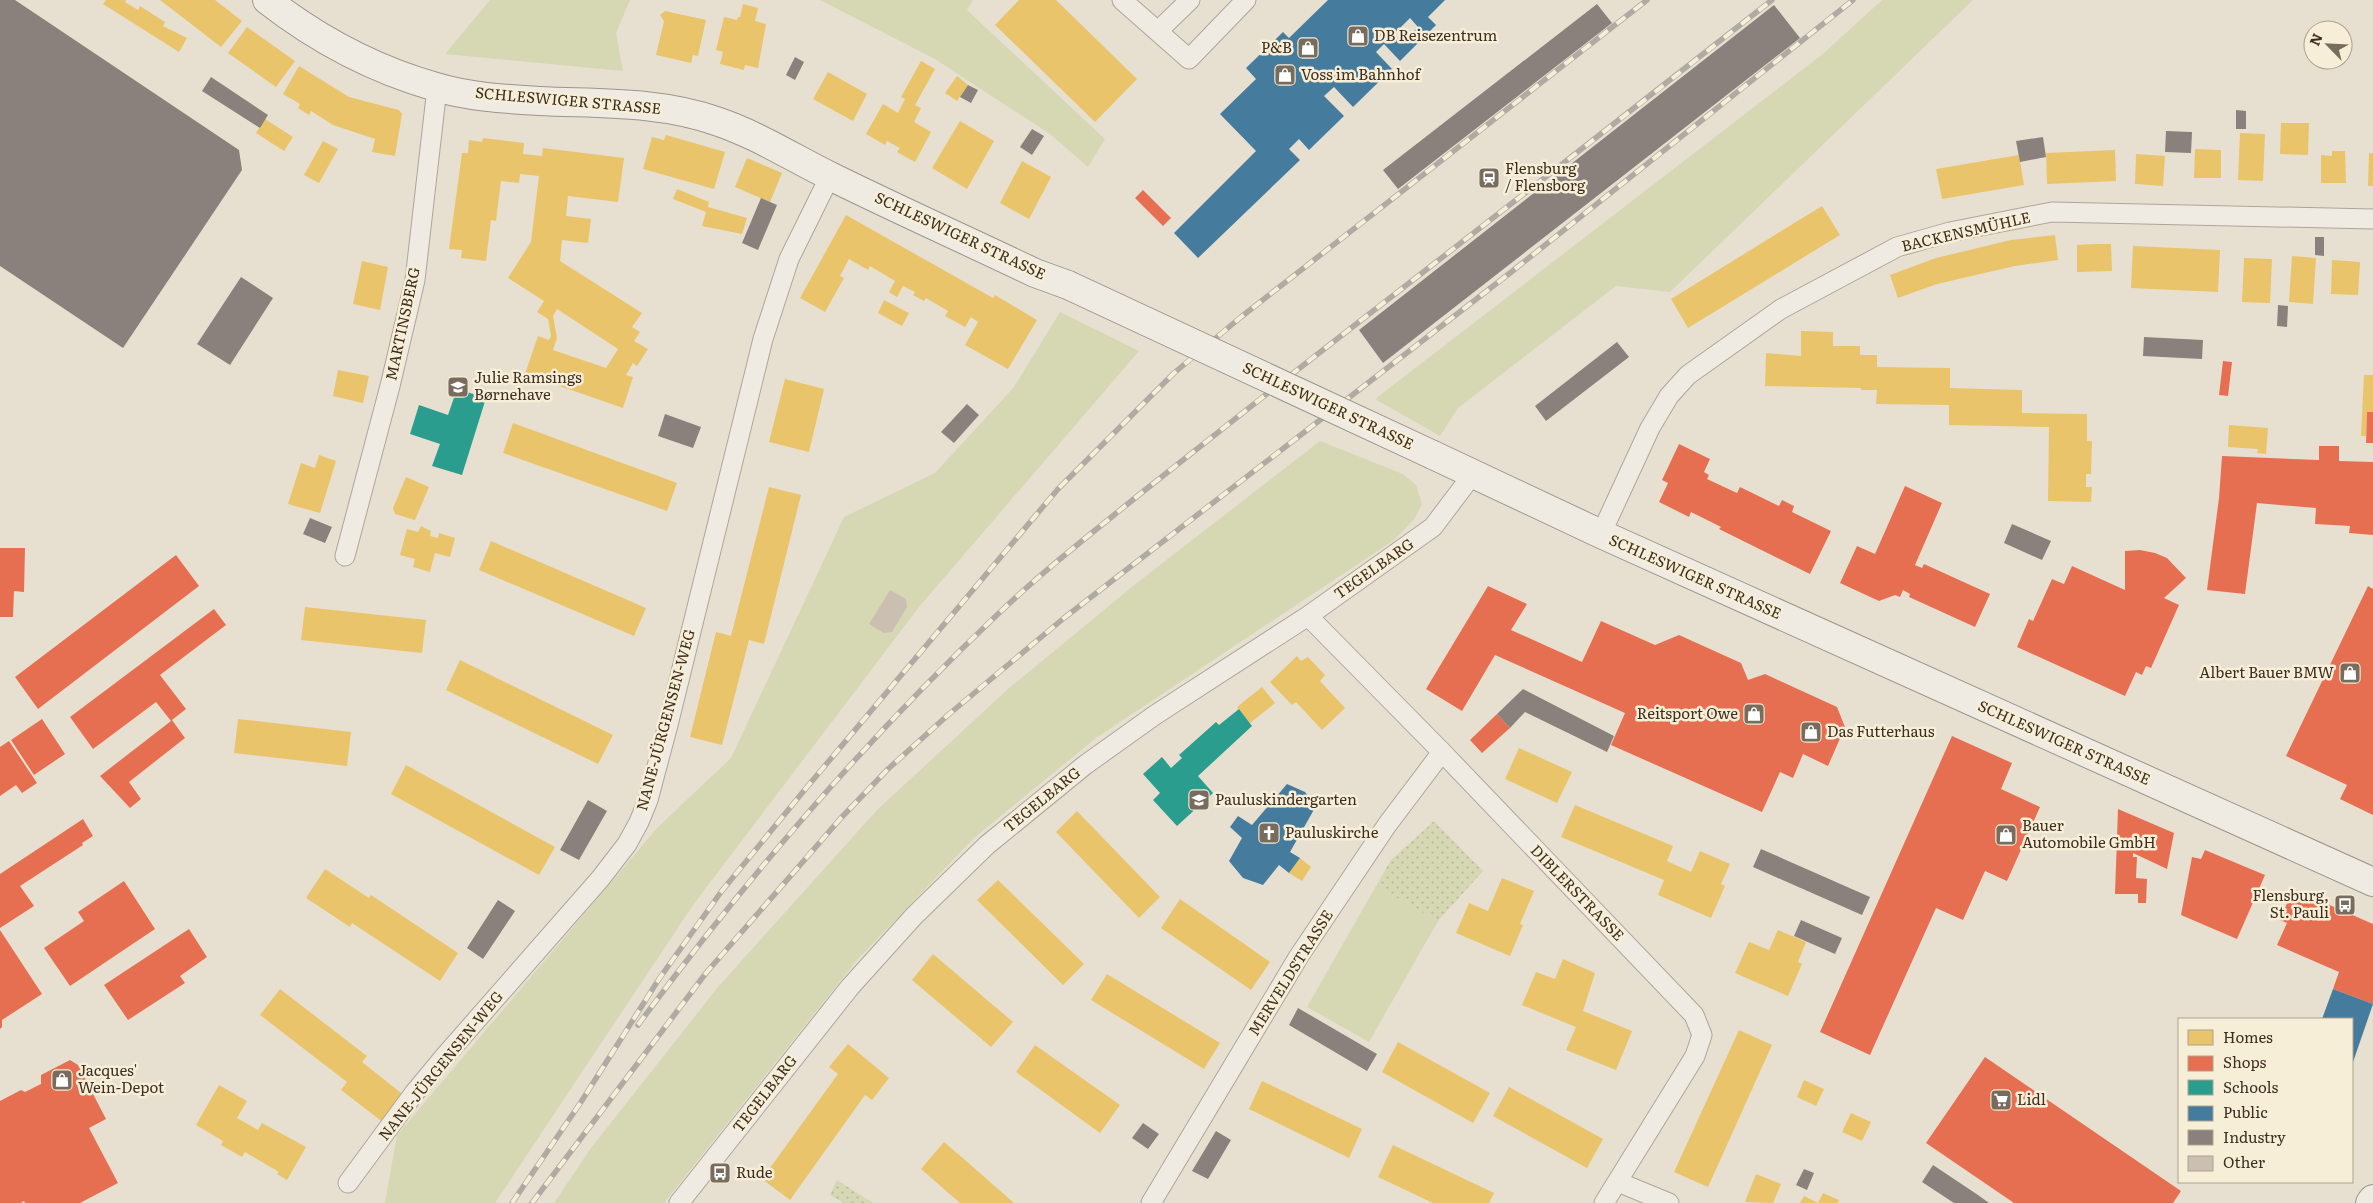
<svg xmlns="http://www.w3.org/2000/svg" width="2373" height="1203" viewBox="0 0 2373 1203" font-family="Literata,serif">
<defs>
<pattern id="park-dots" width="8" height="8" patternUnits="userSpaceOnUse" patternTransform="scale(1.25)"><rect width="8" height="8" fill="#d6d7b3"/><path d="M2 2h.1M6 6h.1" fill="none" stroke="#b9b99a" stroke-width="1.8" stroke-linecap="round"/></pattern>
</defs>
<rect width="100%" height="100%" fill="#e7e0d1"/>
<path fill="#d6d7b3" d="M490 0H630L616 33 623 71 445 54Z
M820 0H973L967 10 1105 139 1088 167 1050 134 935 59Z
M1882 0H1973L1670 292 1616 286 1458 408 1440 436 1375 399 1824 53Z
M1060 312 1139 351 919 607 693 905 495 1203H385L397 1135 657 828 731 758 844 517 935 473 1014 387Z
M1320 441 1403 474 1416 485 1422 504 1415 518 1394 540 1096 738 974 838 856 961 664 1203H554L591 1148 718 987 877 810 1008 689 1138 582Z
M1376 886 1438 921 1369 1042 1307 1007Z"/>
<path fill="url(#park-dots)" d="M1434 821 1483 871 1438 921 1376 886 1391 860Z
M837 1180 873 1203H844L830 1195Z"/>
<path fill="#e9c46a" fill-rule="evenodd" d="M106 0H126L125 2 138 10 140 6 165 22 163 26 187 38 179 52 103 4Z
M160 0H215L242 21 221 47Z
M1019 0H1056L1137 79 1095 122 995 25Z
M743 4 758 8 755 21 766 24 758 68 745 65 744 70 720 64 723 52 716 50 724 17 737 20 738 17H740Z
M665 11 706 20 698 56 693 55 691 63 656 55 664 21 660 15Z
M247 27 295 61 276 87 228 53Z
M921 61 935 69 915 105 921 108 914 122 931 132 915 162 897 152 900 148 887 141 885 145 866 134 883 104 898 113 905 99 901 97Z
M299 66 349 97 399 110 402 114 395 156 372 152 375 139 333 125 311 111 309 115 298 108 300 104 283 94Z
M828 72 867 94 853 121 813 99Z
M957 76 968 85 957 101 945 93Z
M265 119 293 137 284 151 256 133Z
M960 121 994 141 967 189 932 168Z
M2281 123H2309L2308 155 2280 154Z
M2240 133 2265 134 2263 181 2238 180Z
M666 135 725 152 714 189 643 169 652 137 664 140Z
M483 138 524 143 523 154 542 156 543 148 624 158 618 202 568 196 566 216 591 219 588 243 562 240 560 261 642 313 632 327 640 332 634 341 648 349 637 366 633 363 626 375 633 377 623 408 525 374 538 336 549 340 551 336 548 319 537 312 544 301 508 278 531 242 539 176 520 174 519 183 501 181 496 221 491 220 486 261 461 258 462 250 449 249 462 153H468L469 140 482 142ZM557 309 618 349 606 368 553 350 557 338 553 316Z
M323 141 338 149 319 183 304 175Z
M2195 149 2221 150V178H2194Z
M2115 150 2116 181 2047 184 2046 153Z
M2332 151H2345L2346 183H2321V155L2332 156Z
M2369 153H2373V186H2368Z
M2136 154 2165 156 2163 186 2135 184Z
M2019 155 2024 185 1942 199 1936 169Z
M747 158 782 173 770 202 735 187Z
M1022 161 1051 177 1029 219 1000 203Z
M677 189 709 202 708 207 747 218 742 234 702 226 706 212 673 199Z
M1822 206 1840 235 1688 328 1671 299Z
M846 215 993 298 995 295 1037 320 1008 369 965 345 978 322 971 317 965 327 945 316 948 311 926 298 924 301 913 295 915 292 903 286 897 297 889 292 895 281 870 266 868 270 849 259 840 276 844 278 825 312 800 298Z
M2055 235 2058 260 2015 266 1937 284 1898 298 1890 275 1936 258 2011 240Z
M2094 244H2111L2112 271 2077 272V245Z
M2133 246 2220 250 2218 292 2131 288Z
M2292 256 2316 258 2313 304 2289 302Z
M2244 258 2272 259 2270 303 2242 302Z
M2332 260 2360 262 2358 295 2331 294Z
M362 261 388 267 380 310 353 304Z
M884 300 909 313 902 326 878 313Z
M1801 331 1833 332V346H1860V355H1877V367L1950 368V388L2022 390V413L2087 414V441H2092L2091 474H2086V487H2092L2091 502 2048 501 2049 427 1949 425V405L1876 404 1877 390H1861V388L1765 386 1766 353 1801 356Z
M338 370 369 376 363 403 333 396Z
M2364 375H2373V412H2367L2366 436H2361Z
M785 379 824 389 809 452 769 442Z
M513 423 677 483 667 511 503 453Z
M2229 425 2268 428 2266 454 2257 453 2258 449 2228 447Z
M319 455 336 461 320 513 288 504 301 463 315 468Z
M406 477 429 487 415 520 395 514 393 508Z
M769 487 801 495 764 644 749 640 722 745 690 737 716 632 731 636Z
M421 526 431 531 430 536 438 538 439 533 455 538 450 557 435 553 430 572 413 567 415 559 400 555 407 529 418 532Z
M491 541 646 608 634 636 479 570Z
M305 607 426 620 422 653 301 640Z
M1297 656 1301 661 1308 657 1325 675 1320 681 1345 708 1322 730 1296 702 1292 705 1270 682Z
M460 660 613 735 598 764 446 690Z
M1262 687 1275 703 1250 723 1237 707Z
M238 719 351 732 347 766 234 753Z
M1519 748 1572 772 1557 803 1505 779Z
M406 765 555 847 539 875 391 794Z
M1575 805 1673 846 1667 861 1691 872 1700 851 1730 864 1721 884 1725 886 1711 918 1658 895 1664 880 1561 837Z
M1077 811 1160 897 1139 918 1056 832Z
M1300 858 1311 867 1302 881 1289 873Z
M325 869 369 898 371 895 458 953 440 981 352 923 350 927 306 898Z
M1502 878 1534 891 1520 924 1523 925 1510 956 1456 933 1469 903 1488 911Z
M998 880 1084 964 1063 985 977 900Z
M1180 899 1270 962 1251 990 1161 928Z
M1778 930 1806 942 1798 962 1802 964 1788 996 1735 973 1749 942 1769 950Z
M933 954 1013 1022 991 1047 912 980Z
M1563 959 1595 973 1583 1011 1632 1031 1616 1070 1566 1050 1576 1027 1522 1005 1536 972 1555 979Z
M1107 974 1220 1043 1204 1069 1091 1000Z
M280 989 367 1056 362 1062 405 1096 384 1123 341 1090 347 1082 260 1015Z
M1739 1030 1772 1045 1708 1187 1674 1172Z
M1398 1042 1490 1093 1473 1123 1382 1072Z
M848 1044 889 1078 872 1100 865 1095 790 1200 762 1179 838 1074 829 1067Z
M1035 1045 1120 1105 1100 1133 1016 1072Z
M1804 1080 1824 1089 1816 1106 1797 1097Z
M1262 1081 1362 1129 1349 1158 1249 1109Z
M219 1085 247 1101 237 1118 258 1130 262 1123 306 1147 287 1180 277 1174 279 1172 245 1152 242 1157 221 1145 223 1141 196 1125Z
M1509 1087 1603 1139 1587 1168 1493 1116Z
M1851 1113 1871 1122 1862 1141 1842 1132Z
M944 1142 965 1160 1014 1203H960L921 1169Z
M1393 1145 1494 1193 1489 1203H1433L1378 1177Z
M1756 1174 1781 1184 1773 1203 1745 1202Z
M1823 1193 1839 1200 1838 1203H1800L1804 1196 1818 1203Z"/>
<path fill="#e76f51" d="M1143 190 1171 218 1163 226 1135 198Z
M2223 361 2232 362 2228 396 2219 395Z
M2367 412H2373V443H2366Z
M1679 444 1710 459 1704 472 1709 475 1707 479 1737 493 1740 487 1779 506 1782 500 1794 506 1792 512 1831 531 1810 574 1719 529 1721 527 1691 512 1689 517 1659 502 1668 483 1662 480Z
M2319 446H2339V461L2373 462V535L2349 533 2350 526 2315 524 2316 508 2257 503 2245 594 2207 590 2219 498 2222 456 2319 460Z
M1905 486 1942 503 1915 565 1922 568 1924 564 1990 594 1975 627 1909 597 1910 594 1903 590 1900 597 1895 595 1879 601 1840 583 1857 546 1875 554Z
M0 548H25L24 592 14 591 13 617H0Z
M2140 550 2155 553 2167 558 2186 578 2164 598 2179 605 2151 668 2146 666 2142 675 2136 672 2125 696 2017 647 2029 619 2033 621 2052 579 2064 584 2072 566 2125 590V551Z
M176 555 199 586 38 709 15 677Z
M1488 586 1527 604 1511 630 1582 662 1601 621 1655 645 1679 635 1741 663 1748 680 1765 674 1837 707 1845 727 1828 766 1803 754 1793 778 1780 772 1762 812 1611 745 1625 713 1495 655 1462 711 1426 689Z
M2368 586 2373 589V815L2340 799 2347 785 2286 756Z
M214 609 226 625 160 675 186 709 172 720 185 738 129 782 141 799 130 808 100 776 171 721 156 702 93 749 70 717Z
M1497 714 1510 728 1482 753 1470 740Z
M42 719 65 754 34 775 11 740Z
M1952 736 2012 763 2001 789 2040 807 2007 881 1985 871 1963 920 1936 908 1870 1055 1820 1032Z
M9 741 37 783 22 793 16 785 0 796V747Z
M2118 809 2174 833 2167 869 2133 853V857H2137L2136 878 2147 879 2146 903H2138V894H2115Z
M83 819 93 836 82 843 83 845 20 886 34 906 0 928V874Z
M2205 850 2265 875 2237 939 2181 915 2192 857 2201 859Z
M124 881 155 929 70 986 44 948 84 921 78 912Z
M2293 889 2373 924V1004L2333 989 2339 972 2277 945 2287 923 2280 920Z
M189 929 207 957 180 976 185 983 128 1020 104 985Z
M0 930 42 994 2 1020V1027L0 1029Z
M1985 1057 2181 1191 2173 1203H2014L1926 1143Z
M70 1060 78 1065 106 1119 89 1128 118 1183 80 1203H25L24 1201 21 1203H0V1101L21 1090 25 1092 41 1084V1075Z"/>
<path fill="#2a9d8f" d="M457 389 486 398 462 475 432 466 440 444 410 434 419 405 448 415Z
M1239 709 1252 726 1198 776 1213 793 1177 826 1153 800 1160 793 1143 774 1162 757 1171 768 1182 758 1179 755 1216 722 1219 725Z"/>
<path fill="#457b9d" fill-rule="evenodd" d="M1328 0H1445L1428 17 1436 25 1400 61 1384 44 1376 52 1392 69 1353 107 1334 87 1324 96 1344 116 1309 150 1299 139 1289 149 1300 160 1198 258 1174 233 1256 151 1220 114 1256 79 1246 68 1283 32 1289 38ZM1410 18 1418 27 1402 43 1394 34Z
M1287 784 1305 792 1316 806 1290 852 1300 858 1289 873 1279 865 1263 885 1243 878 1229 861 1242 838 1230 827 1238 816 1252 825Z
M2333 989 2373 1004 2352 1065V1019H2322Z"/>
<path fill="#8a817c" d="M0 0H15L239 150 242 170 123 348 0 266Z
M1597 4 1612 23 1398 189 1383 170Z
M1774 5 1800 38 1383 363 1359 330Z
M795 57 804 62 795 80 786 75Z
M211 77 268 115 260 128 202 91Z
M968 85 978 90 971 103 960 97Z
M2236 110 2246 111V129H2236Z
M1032 129 1044 136 1032 155 1020 147Z
M2166 131 2192 132 2191 153 2165 152Z
M2043 137 2046 157 2020 162 2016 141Z
M761 198 777 205 758 250 742 243Z
M2315 237H2324V256L2315 255Z
M241 277 273 298 230 365 197 344Z
M2278 305 2288 306 2287 327 2277 326Z
M2144 337 2203 340 2202 359 2143 356Z
M1617 342 1629 357 1546 421 1535 406Z
M967 404 979 415 954 443 941 432Z
M665 414 701 427 693 448 658 436Z
M310 518 332 527 325 543 303 534Z
M2012 524 2051 541 2042 560 2004 543Z
M1523 689 1614 736 1607 752 1525 712 1510 728 1497 714Z
M588 800 607 811 579 860 560 850Z
M1761 849 1870 897 1862 915 1753 867Z
M498 900 515 911 483 959 467 948Z
M1801 920 1842 938 1835 954 1794 936Z
M1298 1008 1377 1054 1367 1071 1289 1025Z
M1143 1123 1159 1134 1148 1149 1132 1138Z
M1216 1131 1231 1140 1208 1179 1192 1171Z
M1933 1165 1978 1195 1989 1203H1954L1922 1182Z
M1804 1169 1814 1173 1807 1190 1796 1185Z"/>
<path fill="#cbbfb2" d="M890 590 906 599 907 607 892 632 884 633 869 624Z"/>
<g fill="none" stroke-linecap="round" stroke-linejoin="round">
<g stroke="#ada599" stroke-width="21">
<path id="street" d="M1122 0 1189 59 1246 0
M1158 31 1190 0
M1601 534 1650 428 1669 396 1688 375 1781 309 1897 247 1950 232 2052 212 2373 219
M345 556 390 386 415 280 437 88
M1308 616 1442 752 1694 1015 1702 1035 1695 1056 1604 1203
M1618 1182 1669 1203
M348 1183 415 1092 444 1057 600 879 627 844 639 822 648 800 668 725 763 339 789 259 830 176
M679 1203 850 987 914 916 987 845 1085 765 1155 715 1308 616 1433 527 1473 474
M1151 1203 1299 956 1387 825 1442 752"/>
</g>
<g stroke="#9c958a" stroke-width="30">
<path id="secondary" d="M267 0C317 39 376 70 436 87 469 97 506 99 539 101 599 104 659 101 716 121 758 135 793 158 832 177 899 210 968 241 1035 273L1068 285
M1433 455 1601 534 2373 882
M2370 1203 2373 1199"/>
</g>
<use href="#street" stroke="#efebe3" stroke-width="19"/>
<use href="#secondary" stroke="#efebe3" stroke-width="28"/>
<g stroke="#afaaa2" stroke-width="5.5">
<path id="rail" d="M638 1025C746 879 866 739 998 614 1043 571 1092 533 1140 494 1202 445 1265 395 1328 346 1476 231 1625 116 1772 0
M512 1203 581 1102 659 979 721 892 807 787 1058 489 1174 373 1241 317 1647 0
M532 1203 706 973 841 818 888 769 948 715 1064 618 1510 273 1853 0"/>
</g>
<use href="#rail" stroke="#f7eed8" stroke-width="4" stroke-dasharray="11" stroke-linecap="butt"/>
<g stroke="#9c958a" stroke-width="30" stroke-linecap="butt">
<path id="secondary-bridge" d="M1068 285 1433 455"/>
</g>
<use href="#secondary-bridge" stroke="#efebe3" stroke-width="28"/>
</g>
<defs>
<g id="shop-square" transform="scale(1.125)"><rect x="-9" y="-9" width="18" height="18" rx="4" fill="#786c5e" stroke="#f7eed8"/><path d="M-5-2.5h2.3a2.7 3.5 0 0 1 5.4 0H5L5.5 6h-11ZM-1.5-2.5h3a1.5 2.3 0 0 0-3 0Z" fill="#fff"/></g>
<g id="station-square" transform="scale(1.125)"><rect x="-9" y="-9" width="18" height="18" rx="4" fill="#786c5e" stroke="#f7eed8"/><path d="M-3-6H3Q5-6 5-4V2Q5 4 3 4L4.5 6H3L1.5 4h-3L-3 6H-4.5L-3 4Q-5 4-5 2V-4Q-5-6-3-6ZM-3.5-4v3h7v-3ZM-3.5 1v1.5H-2V1ZM2 1v1.5H3.5V1Z" fill="#fff"/></g>
<g id="school-square" transform="scale(1.125)"><rect x="-9" y="-9" width="18" height="18" rx="4" fill="#786c5e" stroke="#f7eed8"/><path d="M0-5L7-2L0 1L-7-2ZM-4 1L0 2.5L4 1V4Q0 6-4 4Z" fill="#fff"/></g>
<g id="church-square" transform="scale(1.125)"><rect x="-9" y="-9" width="18" height="18" rx="4" fill="#786c5e" stroke="#f7eed8"/><path d="M-1.2-6h2.4v3.5h3.3v2.4h-3.3V6h-2.4V-.1h-3.3v-2.4h3.3Z" fill="#fff"/></g>
<g id="bus-square" transform="scale(1.125)"><rect x="-9" y="-9" width="18" height="18" rx="4" fill="#786c5e" stroke="#f7eed8"/><path d="M-5-6H5V4H4V6H2V4H-2V6H-4V4H-5ZM-3.5-4V0h7V-4ZM-3.5 1.2v1.5H-2V1.2ZM2 1.2v1.5H3.5V1.2Z" fill="#fff"/></g>
<g id="supermarket-square" transform="scale(1.125)"><rect x="-9" y="-9" width="18" height="18" rx="4" fill="#786c5e" stroke="#f7eed8"/><path d="M-6-5.5h2.5l.6 2H6L4.5 2H-2.5L-4.4-4H-6ZM-1.5 3.2a1.3 1.3 0 1 0 .1 0ZM3 3.2a1.3 1.3 0 1 0 .1 0Z" fill="#fff"/></g>
</defs>
<g fill-rule="evenodd">
<use href="#shop-square" x="1358" y="36"/>
<use href="#shop-square" x="1308" y="48"/>
<use href="#shop-square" x="1285" y="75"/>
<use href="#station-square" x="1489" y="178"/>
<use href="#school-square" x="458" y="387"/>
<use href="#shop-square" x="2350" y="673"/>
<use href="#shop-square" x="1754" y="714"/>
<use href="#shop-square" x="1811" y="732"/>
<use href="#school-square" x="1199" y="800"/>
<use href="#church-square" x="1269" y="833"/>
<use href="#shop-square" x="2006" y="835"/>
<use href="#bus-square" x="2345" y="905"/>
<use href="#shop-square" x="62" y="1080"/>
<use href="#supermarket-square" x="2001" y="1100"/>
<use href="#bus-square" x="720" y="1173"/>
</g>
<g text-anchor="middle" stroke-width="5" stroke-linejoin="round" paint-order="stroke">
<g font-size="15" fill="#3d2e20" stroke="#f7eed8" text-anchor="start">
<text x="1374" y="41">DB Reisezentrum</text>
<text x="1292" y="53" text-anchor="end">P&amp;B</text>
<text x="1301" y="80">Voss im Bahnhof</text>
<text x="1505" y="174">Flensburg<tspan x="1505" dy="17">/ Flensborg</tspan></text>
<text x="474" y="383">Julie Ramsings<tspan x="474" dy="17">Børnehave</tspan></text>
<text x="2334" y="678" text-anchor="end">Albert Bauer BMW</text>
<text x="1738" y="719" text-anchor="end">Reitsport Owe</text>
<text x="1827" y="737">Das Futterhaus</text>
<text x="1215" y="805">Pauluskindergarten</text>
<text x="2022" y="831">Bauer<tspan x="2022" dy="17">Automobile GmbH</tspan></text>
<text x="1285" y="838">Pauluskirche</text>
<text x="2329" y="901" text-anchor="end">Flensburg,<tspan x="2329" dy="17">St. Pauli</tspan></text>
<text x="78" y="1076">Jacques'<tspan x="78" dy="17">Wein-Depot</tspan></text>
<text x="2017" y="1105">Lidl</text>
<text x="736" y="1178">Rude</text>
</g>
<g font-size="15" fill="#3d2e20" stroke="#f7eed8">
<text transform="translate(568 101) rotate(5)" y="5">SCHLESWIGER STRASSE</text>
<text transform="translate(1966 232) rotate(-13)" y="5">BACKENSMÜHLE</text>
<text transform="translate(960 236) rotate(25)" y="5">SCHLESWIGER STRASSE</text>
<text transform="translate(403 324) rotate(-78)" y="5">MARTINSBERG</text>
<text transform="translate(1328 406) rotate(25)" y="5">SCHLESWIGER STRASSE</text>
<text transform="translate(1374 569) rotate(-35)" y="5">TEGELBARG</text>
<text transform="translate(1695 577) rotate(24)" y="5">SCHLESWIGER STRASSE</text>
<text transform="translate(666 720) rotate(-75)" y="5">NANE-JÜRGENSEN-WEG</text>
<text transform="translate(2064 743) rotate(24)" y="5">SCHLESWIGER STRASSE</text>
<text transform="translate(1042 800) rotate(-39)" y="5">TEGELBARG</text>
<text transform="translate(1577 893) rotate(46)" y="5">DIBLERSTRASSE</text>
<text transform="translate(1291 973) rotate(-58)" y="5">MERVELDSTRASSE</text>
<text transform="translate(441 1066) rotate(-51)" y="5">NANE-JÜRGENSEN-WEG</text>
<text transform="translate(765 1094) rotate(-52)" y="5">TEGELBARG</text>
</g>
</g>
<rect x="2178" y="1018" width="175" height="165" fill="#f7eed8" stroke="#ada18e"/>
<rect x="2188" y="1030" width="25" height="15" fill="#e9c46a" stroke="#ada18e"/>
<text x="2223" y="1043" font-size="15" fill="#3d2e20">Homes</text>
<rect x="2188" y="1056" width="25" height="15" fill="#e76f51" stroke="#ada18e"/>
<text x="2223" y="1068" font-size="15" fill="#3d2e20">Shops</text>
<rect x="2188" y="1080" width="25" height="15" fill="#2a9d8f" stroke="#ada18e"/>
<text x="2223" y="1093" font-size="15" fill="#3d2e20">Schools</text>
<rect x="2188" y="1106" width="25" height="15" fill="#457b9d" stroke="#ada18e"/>
<text x="2223" y="1118" font-size="15" fill="#3d2e20">Public</text>
<rect x="2188" y="1130" width="25" height="15" fill="#8a817c" stroke="#ada18e"/>
<text x="2223" y="1143" font-size="15" fill="#3d2e20">Industry</text>
<rect x="2188" y="1156" width="25" height="15" fill="#cbbfb2" stroke="#ada18e"/>
<text x="2223" y="1168" font-size="15" fill="#3d2e20">Other</text>
<g transform="translate(2328 45) rotate(294)"><circle r="24" fill="#f7eed8" stroke="#ada18e"/>
<path d="M0-4L9 19L0 12L-9 19Z" fill="#786c5e"/>
<text y="-8" font-size="14" font-weight="bold" text-anchor="middle" fill="#3d2e20">N</text>
</g>
</svg>
